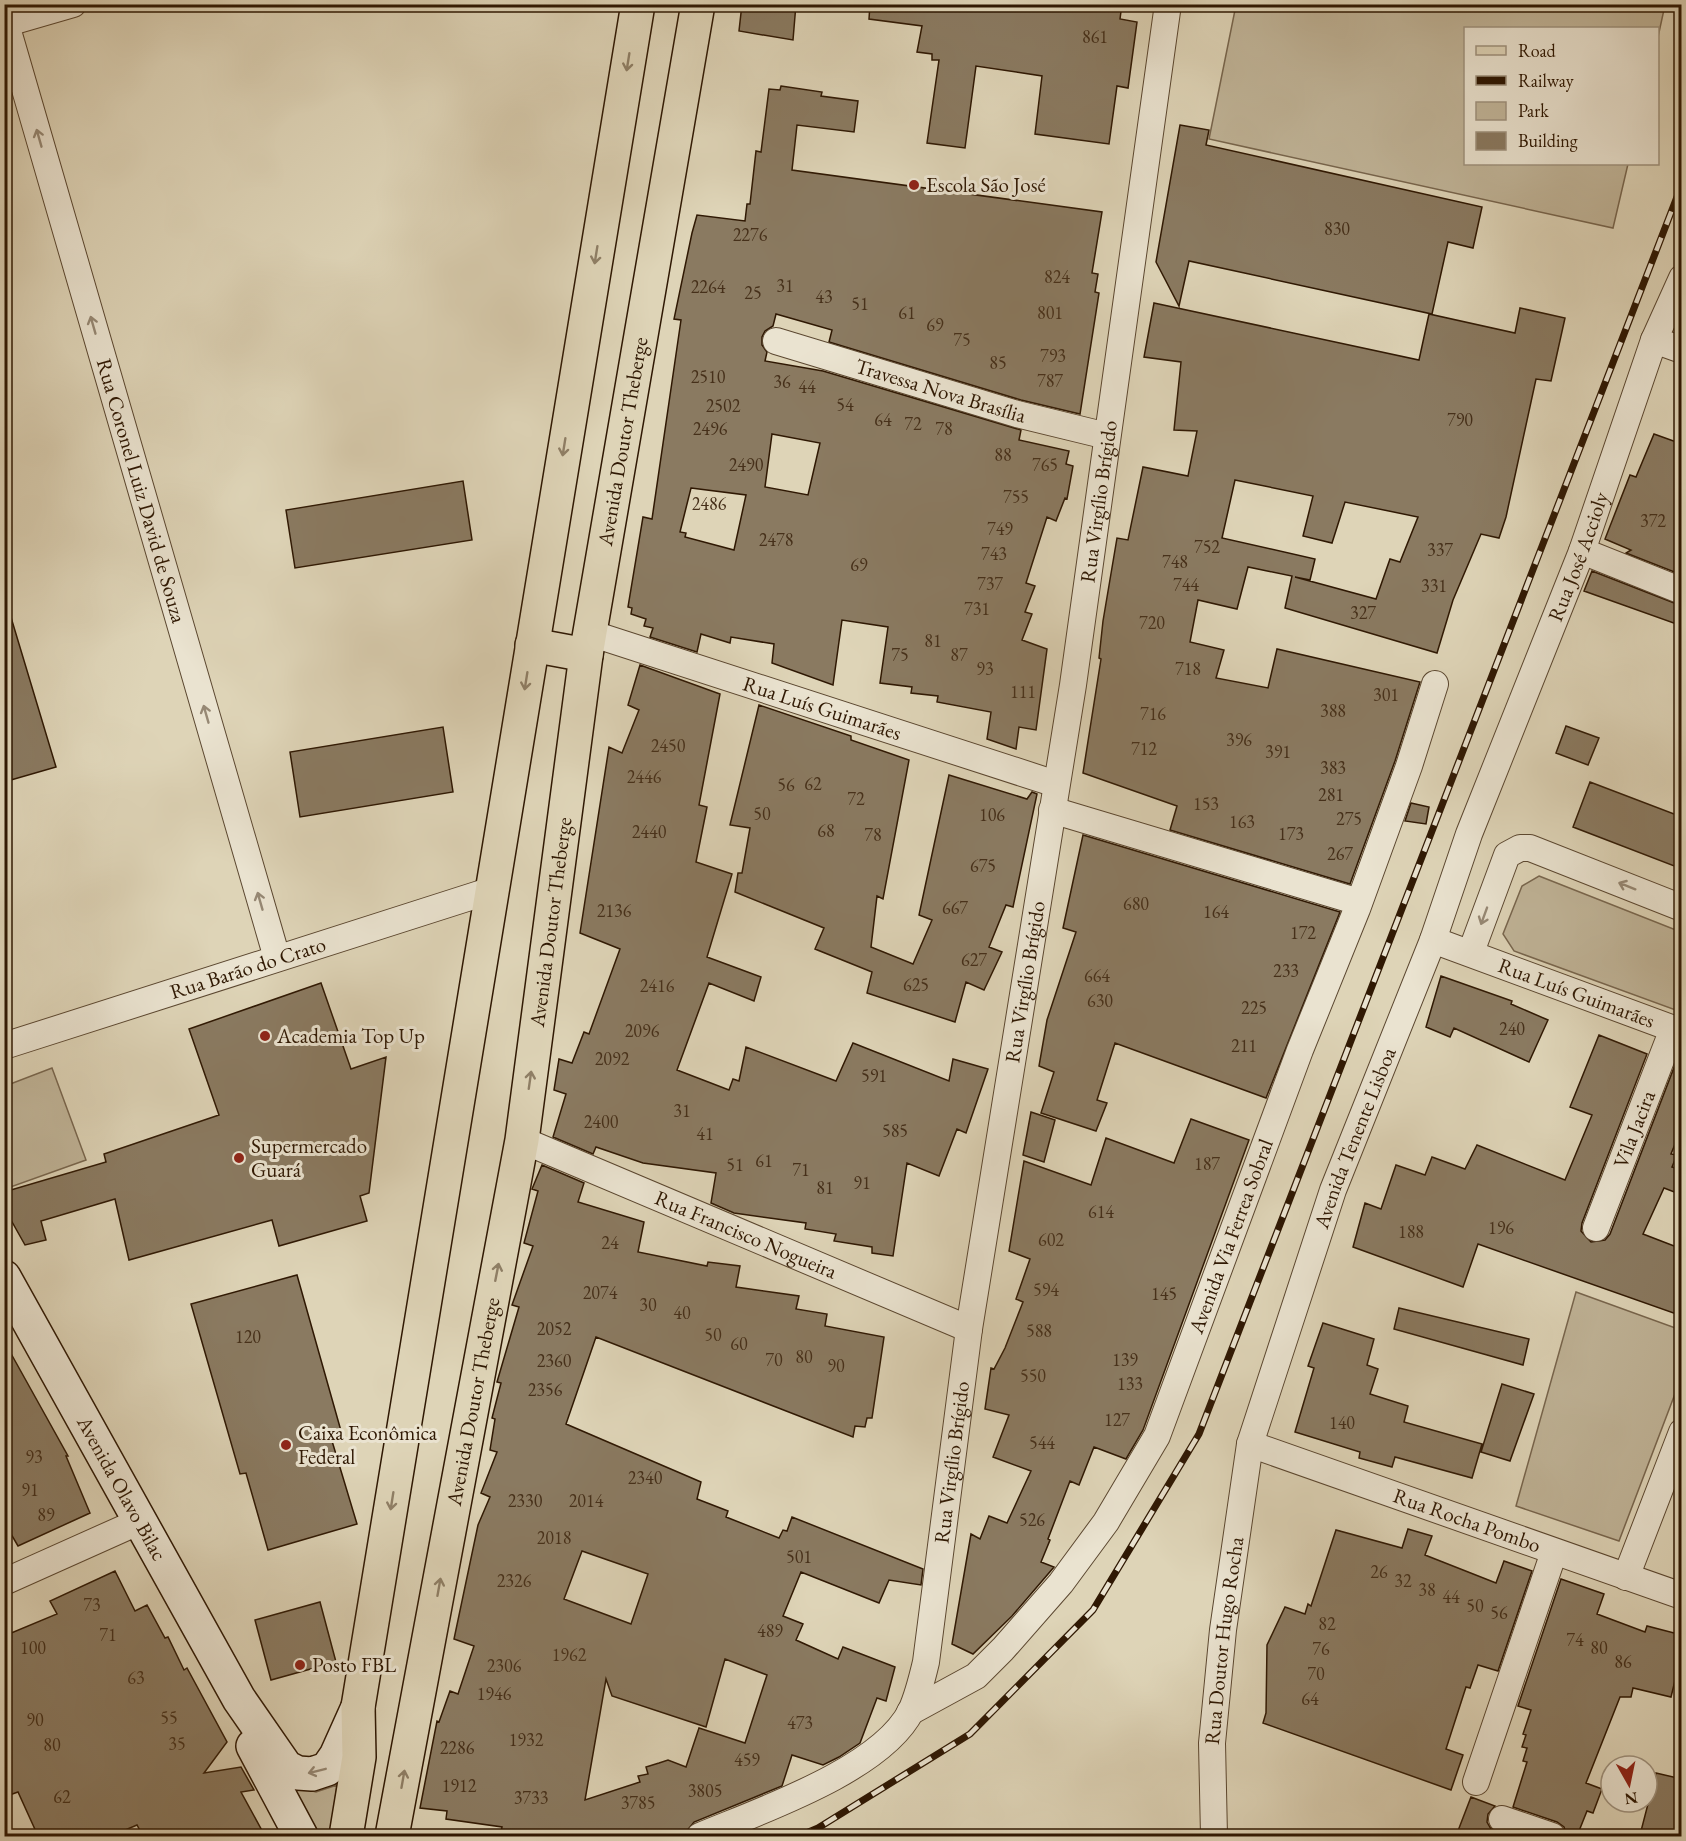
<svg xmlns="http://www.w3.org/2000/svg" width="1686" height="1841" viewBox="0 0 1686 1841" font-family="'EB Garamond',serif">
<rect width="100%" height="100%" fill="#ded4b7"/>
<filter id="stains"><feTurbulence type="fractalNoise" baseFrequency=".00333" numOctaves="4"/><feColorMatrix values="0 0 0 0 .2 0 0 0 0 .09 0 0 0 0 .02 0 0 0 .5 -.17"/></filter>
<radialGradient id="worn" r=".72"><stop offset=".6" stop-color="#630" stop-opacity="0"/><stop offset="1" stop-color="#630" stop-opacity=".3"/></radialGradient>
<path fill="#c0b498" stroke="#78664e" stroke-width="1.5" d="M1236 5H1665L1658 37V28H1466V164H1628L1613 228 1209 139Z
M1539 876 1681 932V1012L1514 951 1503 934 1522 886Z
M52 1068 86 1160 5 1189V1086Z
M1576 1292 1681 1330V1378L1619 1541 1516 1506Z
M289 1785 316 1792 337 1785 330 1836H317Z"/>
<path fill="#8a7a61" stroke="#2f1803" stroke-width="1.5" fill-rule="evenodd" d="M742 4H796L793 40 739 31Z
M870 4H1122L1120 19 1137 22 1128 88 1117 86 1109 144 1035 134 1042 76 976 66 965 148 927 143 939 60H932V54L917 52 922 26 869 19Z
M781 86 822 92 821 96 858 101 854 132 797 125 792 170 1102 212 1092 273 1098 274 1095 292 1099 293 1080 414 1021 400 829 342 832 330 776 314 773 326 765 331 762 337V345L767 352 765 361 823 371 1021 430 1019 440 1069 451 1066 464 1073 466 1067 499 1065 498 1056 521 1047 517 1026 583 1035 586 1025 612 1032 614 1022 640 1047 649 1036 730 1019 727 1016 749 987 739 991 712 937 702 938 696 911 693 912 687 880 683 888 627 842 620 833 685 772 663 774 644 731 637 730 643 701 634 697 652 650 637 653 628 644 626 646 619 631 614 632 608 628 607 643 517 652 519 681 320 674 319 692 233 697 215 745 221 747 204H750L756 151 761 152 769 89 780 90ZM772 434 820 443 808 495 765 487ZM691 488 746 495 734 550 685 537 686 533 680 532Z
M1180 125 1209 130 1206 145 1482 207 1473 248 1448 242 1432 314 1189 261 1179 306 1156 262Z
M1154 303 1419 360 1429 314 1515 333 1520 308 1565 318 1551 381 1536 379 1506 517 1499 538 1481 534 1453 600 1437 653 1285 608 1292 576 1248 567 1237 609 1198 600 1190 642 1224 650 1216 678 1268 688 1277 649 1420 682 1395 761 1350 884 1170 830 1177 806 1083 773 1101 659 1099 658 1103 621 1117 538 1128 540 1143 467 1188 476 1197 431 1174 430 1181 362 1144 357ZM1235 480 1313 496 1303 536 1332 543 1345 502 1418 517 1400 562 1390 559 1376 599 1295 577 1310 580 1315 559 1222 538Z
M1654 434 1682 444V575L1626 553 1631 550 1605 539 1630 475 1636 477Z
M463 481 472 540 295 568 286 510Z
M1592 571 1682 606V626L1584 591Z
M4 614H10L56 767 4 782Z
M640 665 720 694 699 805 707 807 696 862 732 874 707 957 761 977 754 1001 709 983 677 1070 729 1090 733 1079 739 1081 746 1047 836 1081 853 1043 949 1081 953 1059 988 1069 966 1133 957 1129 939 1176 907 1163 893 1256 872 1253V1247L834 1241 836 1234 805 1229 806 1223 734 1213 711 1203 716 1173 643 1163 596 1147 593 1154 553 1137 566 1094 554 1090 559 1059 572 1063 584 1032 589 1034 620 949 580 933 609 747 622 753 639 710 628 705Z
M759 705 851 736V740L909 760 883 899 877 896 871 947 913 964 932 920 919 915 949 775 1027 799 1032 792 1037 794 1013 907 1006 905 989 947 1002 952 984 990 966 982 955 1022 867 993 872 972 815 949 824 928 735 892 738 873H742L750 828 730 825Z
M1566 726 1599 738 1588 765 1556 753Z
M443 727 453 792 300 817 290 752Z
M1590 782 1682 817V869L1573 827Z
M1411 803 1429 807 1426 824 1405 821Z
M1083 835 1340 912 1266 1098 1115 1043 1097 1100 1107 1103 1096 1131 1041 1113 1054 1072 1039 1066 1047 1020 1076 932 1063 928Z
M1441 976 1512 1001 1511 1004 1548 1020 1529 1062 1454 1028 1450 1037 1426 1027Z
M321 983 351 1069 386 1057 369 1193 360 1196 367 1221 279 1246 272 1220 129 1260 115 1199 41 1221 46 1240 25 1245 11 1220 4 1192 106 1162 104 1154 219 1115 189 1029Z
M1599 1035 1647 1054 1582 1223 1581 1231 1591 1242 1605 1240 1610 1234 1675 1065 1682 1067V1127L1671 1154 1677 1155 1672 1167 1682 1170V1195L1664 1188 1643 1234 1682 1249V1316L1478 1244 1463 1287 1353 1247 1365 1203 1381 1209 1396 1165 1425 1175 1432 1157 1465 1169 1477 1145 1565 1180 1592 1115 1570 1107Z
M1031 1112 1055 1120 1044 1162 1023 1155Z
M1191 1119 1249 1140 1143 1430 1126 1459 1094 1447 1079 1485 1070 1481 1048 1539 1050 1540 1041 1562 1054 1567 1012 1616 973 1654 952 1644 971 1534 980 1539 989 1516 1007 1523 1031 1471 993 1457 1009 1415 985 1409 991 1368 994 1369 1005 1348 1023 1302 1016 1299 1030 1259 1009 1251 1024 1161 1091 1185 1106 1138 1174 1163Z
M542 1165 584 1183 578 1202 644 1222 638 1252 707 1266 708 1262 740 1266 736 1287 799 1296 796 1309 827 1314 825 1326 884 1337 872 1418H867L865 1427 855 1426 853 1437 596 1337 566 1424 701 1482 697 1499 728 1511 726 1517 779 1538 783 1530 787 1531 792 1517 923 1569 921 1585 889 1580 879 1603 801 1572 783 1616 803 1624 796 1640 838 1659 843 1647 895 1667 886 1701 877 1698 860 1743 839 1757 823 1765 792 1755 782 1786 694 1822 686 1832 675 1836H500L502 1827 446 1819 447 1811 420 1808 437 1721 439 1722 450 1691 458 1694 474 1646 454 1639 478 1525 490 1497 481 1493 497 1452 490 1450 495 1419 492 1418 501 1383 497 1382 519 1307 512 1305 533 1246 524 1243 538 1191 532 1189ZM582 1551 648 1574 631 1624 564 1599ZM725 1659 767 1675 745 1743 699 1728 686 1767 668 1760 659 1763 646 1767 648 1774 638 1776 640 1782 585 1800 606 1679 612 1696 706 1727Z
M297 1275 343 1438 332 1441 357 1524 268 1550 246 1473 240 1474 191 1304Z
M1399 1308 1529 1339 1523 1365 1394 1329Z
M1323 1323 1374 1339 1367 1365 1378 1369 1370 1394 1408 1406 1404 1422 1482 1444 1472 1478 1395 1457 1392 1467 1359 1458 1360 1452 1295 1432 1314 1368 1308 1366Z
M4 1341 68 1456H66L90 1513 18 1546 4 1522Z
M1502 1384 1534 1394 1510 1461 1481 1452Z
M1408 1529 1432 1536 1425 1555 1496 1583 1504 1561 1532 1571 1498 1671 1478 1665 1470 1688 1466 1687 1446 1749 1463 1755 1451 1790 1263 1723 1266 1713 1267 1645 1285 1607 1305 1614 1308 1604 1311 1606 1336 1530 1402 1548Z
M115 1571 135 1611 147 1605 165 1638 168 1637 184 1670 187 1668 227 1742 204 1773 241 1767 254 1790 241 1792 265 1836H143L137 1825 111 1836H38L18 1792 4 1797V1636L57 1614 50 1601Z
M1561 1579 1604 1594 1597 1614 1645 1632 1647 1626 1682 1635V1652L1671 1697 1633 1688 1631 1697H1620L1586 1783 1602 1789 1593 1813 1587 1811 1577 1836H1567L1564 1827 1557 1822 1513 1807 1527 1762 1523 1761 1527 1748 1522 1747 1526 1735 1523 1734 1531 1710 1518 1706Z
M320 1602 336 1662 271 1680 255 1620Z
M1656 1773 1682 1779V1836H1654L1641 1831Z
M1471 1797 1495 1806 1488 1814 1487 1822 1491 1829 1507 1836H1456Z"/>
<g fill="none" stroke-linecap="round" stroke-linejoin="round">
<g stroke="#5b4730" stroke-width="28">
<g id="street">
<path d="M4 24 73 4"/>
<path id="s1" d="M6 24 277 958"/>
<path d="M1654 340 1682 350"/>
<path id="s2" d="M776 341 1017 414 1107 436"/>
<path d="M1582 551 1682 591"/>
<path id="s3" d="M590 633 1056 784"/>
<path d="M1052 810 1359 902"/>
<path id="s4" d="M1433 940 1682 1032"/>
<path d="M1471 952 1507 855 1520 848H1530L1682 908"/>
<path id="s5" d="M4 1046 492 890"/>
<path id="s6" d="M522 1140 969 1329"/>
<path id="s7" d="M1596 1228 1673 1029"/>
<path id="s8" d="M1250 1444 1682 1596"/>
<path d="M1626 1577 1682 1432"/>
<path d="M4 1582 138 1522"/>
<path id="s9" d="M910 1712 976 1676 1003 1649 1061 1583 1106 1522 1157 1436 1300 1050 1357 909 1409 766 1435 684"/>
<path d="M1476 1782 1554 1552"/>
<path d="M1502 1819 1552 1836"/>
<path id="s10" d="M700 1836C759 1811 881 1770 911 1711 918 1696 922 1679 926 1662L969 1329 1073 685 1168 4"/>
<path id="s11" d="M1214 1836 1212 1743 1223 1630 1250 1444 1333 1190 1433 940 1469 834 1582 551 1654 340 1682 278"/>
</g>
</g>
<g stroke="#2f1803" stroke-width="36">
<g id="secondary">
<path id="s12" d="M4 1277 239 1699 286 1767 298 1773 312 1774 327 1769 336 1756 358 1707"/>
<path d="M253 1746 301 1836"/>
</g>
</g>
<g stroke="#2f1803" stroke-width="36">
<g id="primary">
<path d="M532 645 586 655"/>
<path d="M346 1836 359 1757 358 1707 638 4"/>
<path id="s13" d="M392 1836 522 1140 586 655 698 4"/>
</g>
</g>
<use href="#street" stroke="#eae3d0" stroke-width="26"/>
<use href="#secondary" stroke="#eae3d0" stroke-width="33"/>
<use href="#primary" stroke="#ded4b7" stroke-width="33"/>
<g stroke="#2f1803" stroke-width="7">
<path id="rail" d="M799 1836 818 1828 970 1734 1093 1610 1199 1434 1682 184"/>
</g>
<use href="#rail" stroke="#eae3d0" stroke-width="4.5" stroke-dasharray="14" stroke-linecap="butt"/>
</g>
<defs><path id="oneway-shaft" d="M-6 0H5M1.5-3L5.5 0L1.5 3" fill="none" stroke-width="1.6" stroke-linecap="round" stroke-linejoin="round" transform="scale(1.5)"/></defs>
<g stroke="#8f7f66">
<use href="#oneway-shaft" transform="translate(628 62) rotate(99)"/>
<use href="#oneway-shaft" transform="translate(596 255) rotate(99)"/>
<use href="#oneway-shaft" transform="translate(564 447) rotate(99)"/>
<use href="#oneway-shaft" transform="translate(526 681) rotate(99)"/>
<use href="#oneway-shaft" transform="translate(530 1080) rotate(-82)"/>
<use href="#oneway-shaft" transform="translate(497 1272) rotate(-79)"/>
<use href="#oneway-shaft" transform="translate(392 1501) rotate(99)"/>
<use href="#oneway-shaft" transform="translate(439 1587) rotate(-80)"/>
<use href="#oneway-shaft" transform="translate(403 1779) rotate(-80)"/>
</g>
<g stroke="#968874">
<use href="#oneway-shaft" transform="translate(39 138) rotate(-106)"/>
<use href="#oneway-shaft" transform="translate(93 325) rotate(-106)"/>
<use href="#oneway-shaft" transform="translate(206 714) rotate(-106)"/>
<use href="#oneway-shaft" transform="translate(1627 886) rotate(-158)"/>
<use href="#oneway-shaft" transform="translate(260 901) rotate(-106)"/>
<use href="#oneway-shaft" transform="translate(1484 916) rotate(110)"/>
<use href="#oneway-shaft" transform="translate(317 1771) rotate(166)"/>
</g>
<g fill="#8f2418" stroke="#eae3d0" stroke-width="2">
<circle cx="914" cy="185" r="6"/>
<circle cx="265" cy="1036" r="6"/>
<circle cx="239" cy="1158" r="6"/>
<circle cx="286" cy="1445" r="6"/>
<circle cx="300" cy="1665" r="6"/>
</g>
<g text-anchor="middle" stroke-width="6" stroke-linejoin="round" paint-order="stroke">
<g font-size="18" fill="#46301a">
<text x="1095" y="43">861</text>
<text x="1337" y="235">830</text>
<text x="750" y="241">2276</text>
<text x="1057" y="283">824</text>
<text x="785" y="292">31</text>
<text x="708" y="293">2264</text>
<text x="753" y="299">25</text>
<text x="824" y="303">43</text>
<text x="860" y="310">51</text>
<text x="907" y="319">61</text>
<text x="1050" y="319">801</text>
<text x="935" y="331">69</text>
<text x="962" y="346">75</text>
<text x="1053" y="362">793</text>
<text x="998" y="369">85</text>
<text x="708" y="383">2510</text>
<text x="1050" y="387">787</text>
<text x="782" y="388">36</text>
<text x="807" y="393">44</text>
<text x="845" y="411">54</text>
<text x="723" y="412">2502</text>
<text x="883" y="426">64</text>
<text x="1460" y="426">790</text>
<text x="913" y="430">72</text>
<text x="710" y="435">2496</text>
<text x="944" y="435">78</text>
<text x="1003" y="461">88</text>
<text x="746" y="471">2490</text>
<text x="1045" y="471">765</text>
<text x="1016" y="503">755</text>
<text x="709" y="510">2486</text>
<text x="1653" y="527">372</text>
<text x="1000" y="535">749</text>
<text x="776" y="546">2478</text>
<text x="1207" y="553">752</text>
<text x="1440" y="556">337</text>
<text x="994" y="560">743</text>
<text x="1175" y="568">748</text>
<text x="859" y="571">69</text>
<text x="990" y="590">737</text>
<text x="1186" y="591">744</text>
<text x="1434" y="592">331</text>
<text x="977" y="615">731</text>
<text x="1363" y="619">327</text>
<text x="1152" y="629">720</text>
<text x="933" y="647">81</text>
<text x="900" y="661">75</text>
<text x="959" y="661">87</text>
<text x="985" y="675">93</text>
<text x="1188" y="675">718</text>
<text x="1023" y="698">111</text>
<text x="1386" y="701">301</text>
<text x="1333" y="717">388</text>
<text x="1153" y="720">716</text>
<text x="1239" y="746">396</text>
<text x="668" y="752">2450</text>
<text x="1144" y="755">712</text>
<text x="1278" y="758">391</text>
<text x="1333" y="774">383</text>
<text x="644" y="783">2446</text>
<text x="813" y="790">62</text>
<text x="786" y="791">56</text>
<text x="1331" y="801">281</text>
<text x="856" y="805">72</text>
<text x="1206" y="810">153</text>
<text x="762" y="820">50</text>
<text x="992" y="821">106</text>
<text x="1349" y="825">275</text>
<text x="1242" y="828">163</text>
<text x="826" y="837">68</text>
<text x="649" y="838">2440</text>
<text x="1291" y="840">173</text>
<text x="873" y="841">78</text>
<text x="1340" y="860">267</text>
<text x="983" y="872">675</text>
<text x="1136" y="910">680</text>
<text x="955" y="914">667</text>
<text x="614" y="917">2136</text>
<text x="1216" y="918">164</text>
<text x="1303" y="939">172</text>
<text x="974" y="966">627</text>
<text x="1286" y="977">233</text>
<text x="1097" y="982">664</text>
<text x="916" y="991">625</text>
<text x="657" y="992">2416</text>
<text x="1100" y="1007">630</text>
<text x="1254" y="1014">225</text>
<text x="1512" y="1035">240</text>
<text x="642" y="1037">2096</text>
<text x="1244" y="1052">211</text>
<text x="612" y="1065">2092</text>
<text x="874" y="1082">591</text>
<text x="682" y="1117">31</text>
<text x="601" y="1128">2400</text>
<text x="895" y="1137">585</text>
<text x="705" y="1140">41</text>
<text x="764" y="1167">61</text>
<text x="1207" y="1170">187</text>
<text x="735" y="1171">51</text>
<text x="801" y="1176">71</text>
<text x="862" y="1189">91</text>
<text x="825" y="1194">81</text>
<text x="1101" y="1218">614</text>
<text x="1501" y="1234">196</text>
<text x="1411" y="1238">188</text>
<text x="1051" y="1246">602</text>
<text x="610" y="1249">24</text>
<text x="1046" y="1296">594</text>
<text x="600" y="1299">2074</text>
<text x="1164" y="1300">145</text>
<text x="648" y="1311">30</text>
<text x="682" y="1319">40</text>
<text x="554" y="1335">2052</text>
<text x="1039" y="1337">588</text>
<text x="713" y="1341">50</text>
<text x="248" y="1343">120</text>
<text x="739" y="1350">60</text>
<text x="804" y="1363">80</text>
<text x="774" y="1366">70</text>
<text x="1125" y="1366">139</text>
<text x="554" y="1367">2360</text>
<text x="836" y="1372">90</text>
<text x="1033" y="1382">550</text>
<text x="1130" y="1390">133</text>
<text x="545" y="1396">2356</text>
<text x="1117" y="1426">127</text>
<text x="1342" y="1429">140</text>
<text x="1042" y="1449">544</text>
<text x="34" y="1463">93</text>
<text x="645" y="1484">2340</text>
<text x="30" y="1496">91</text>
<text x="525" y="1507">2330</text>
<text x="586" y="1507">2014</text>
<text x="46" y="1521">89</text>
<text x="1032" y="1526">526</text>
<text x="554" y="1544">2018</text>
<text x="799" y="1563">501</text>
<text x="1379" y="1578">26</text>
<text x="514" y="1587">2326</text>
<text x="1403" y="1587">32</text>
<text x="1427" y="1596">38</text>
<text x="1451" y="1603">44</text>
<text x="92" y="1611">73</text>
<text x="1475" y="1612">50</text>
<text x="1499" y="1619">56</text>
<text x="1327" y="1630">82</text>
<text x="770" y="1637">489</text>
<text x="108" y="1641">71</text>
<text x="1575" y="1646">74</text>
<text x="33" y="1654">100</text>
<text x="1599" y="1654">80</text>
<text x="1321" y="1655">76</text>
<text x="569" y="1661">1962</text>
<text x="1623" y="1668">86</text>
<text x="504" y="1672">2306</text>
<text x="1316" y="1680">70</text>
<text x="136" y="1684">63</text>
<text x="494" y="1700">1946</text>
<text x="1310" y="1705">64</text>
<text x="169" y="1724">55</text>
<text x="35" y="1726">90</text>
<text x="800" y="1729">473</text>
<text x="526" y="1746">1932</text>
<text x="177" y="1750">35</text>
<text x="52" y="1751">80</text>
<text x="457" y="1754">2286</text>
<text x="747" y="1766">459</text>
<text x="459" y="1792">1912</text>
<text x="705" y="1797">3805</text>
<text x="62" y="1803">62</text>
<text x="531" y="1804">3733</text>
<text x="638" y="1809">3785</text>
</g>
<g font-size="21" fill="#2f1803" stroke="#eae3d0" text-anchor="start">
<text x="926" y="192">Escola São José</text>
<text x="277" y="1043">Academia Top Up</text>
<text x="251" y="1153">Supermercado<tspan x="251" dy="24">Guará</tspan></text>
<text x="298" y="1440">Caixa Econômica<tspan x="298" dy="24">Federal</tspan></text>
<text x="312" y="1672">Posto FBL</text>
</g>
<g font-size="21" fill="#2f1803" stroke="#eae3d0">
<text dy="7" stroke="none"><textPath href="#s2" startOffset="172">Travessa Nova Brasília</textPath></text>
<text dy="7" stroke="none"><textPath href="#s13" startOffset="1414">Avenida Doutor Theberge</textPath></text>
<text dy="7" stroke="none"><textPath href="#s1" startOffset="486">Rua Coronel Luiz David de Souza</textPath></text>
<text dy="7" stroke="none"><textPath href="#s10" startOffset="1474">Rua Virgílio Brígido</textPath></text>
<text dy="7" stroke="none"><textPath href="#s11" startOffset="1341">Rua José Accioly</textPath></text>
<text dy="7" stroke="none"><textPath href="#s3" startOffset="244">Rua Luís Guimarães</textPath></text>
<text dy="7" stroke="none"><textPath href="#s13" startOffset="928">Avenida Doutor Theberge</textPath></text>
<text dy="7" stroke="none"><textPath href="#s5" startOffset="256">Rua Barão do Crato</textPath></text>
<text dy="7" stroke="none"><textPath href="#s10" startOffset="988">Rua Virgílio Brígido</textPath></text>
<text dy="7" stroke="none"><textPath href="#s4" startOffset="153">Rua Luís Guimarães</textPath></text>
<text dy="7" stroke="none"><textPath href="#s7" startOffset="106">Vila Jacira</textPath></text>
<text dy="7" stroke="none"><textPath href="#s11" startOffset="718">Avenida Tenente Lisboa</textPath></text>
<text dy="7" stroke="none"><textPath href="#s6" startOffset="243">Rua Francisco Nogueira</textPath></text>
<text dy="7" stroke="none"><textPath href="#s9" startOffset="590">Avenida Via Ferrea Sobral</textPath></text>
<text dy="7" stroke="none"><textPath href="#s13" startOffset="442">Avenida Doutor Theberge</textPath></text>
<text dy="7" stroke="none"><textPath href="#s10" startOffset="502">Rua Virgílio Brígido</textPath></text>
<text dy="7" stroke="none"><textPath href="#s12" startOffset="242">Avenida Olavo Bilac</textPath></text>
<text dy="7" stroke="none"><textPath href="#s8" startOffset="230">Rua Rocha Pombo</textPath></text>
<text dy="7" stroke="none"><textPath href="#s11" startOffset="196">Rua Doutor Hugo Rocha</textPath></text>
</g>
</g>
<rect width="1686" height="1841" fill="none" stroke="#ded4b7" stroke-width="24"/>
<rect x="6" y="6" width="1674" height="1829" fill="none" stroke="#2f1803" stroke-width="3"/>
<rect x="12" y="12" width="1662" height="1817" fill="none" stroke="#2f1803" stroke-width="1.5"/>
<rect x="1464" y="27" width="195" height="138" fill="#eae3d0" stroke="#9f927e" stroke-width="1.5"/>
<rect x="1476" y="46" width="30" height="9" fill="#ded4b7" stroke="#9f927e" stroke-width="1.5"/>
<text x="1518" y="57" font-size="18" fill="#2f1803">Road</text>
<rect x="1476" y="76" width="30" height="9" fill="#2f1803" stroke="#9f927e" stroke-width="1.5"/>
<text x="1518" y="87" font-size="18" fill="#2f1803">Railway</text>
<rect x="1476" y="102" width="30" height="18" fill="#c0b498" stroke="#9f927e" stroke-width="1.5"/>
<text x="1518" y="117" font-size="18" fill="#2f1803">Park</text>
<rect x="1476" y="132" width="30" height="18" fill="#8a7a61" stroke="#9f927e" stroke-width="1.5"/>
<text x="1518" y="147" font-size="18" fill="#2f1803">Building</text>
<g transform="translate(1629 1784) rotate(171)"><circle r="28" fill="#eae3d0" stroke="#9f927e" stroke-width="1.5"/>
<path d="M0-4.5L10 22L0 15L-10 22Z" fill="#8f2418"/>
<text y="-9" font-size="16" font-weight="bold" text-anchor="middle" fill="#2f1803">N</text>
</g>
<rect width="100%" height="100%" filter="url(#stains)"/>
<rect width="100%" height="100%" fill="url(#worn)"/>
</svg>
